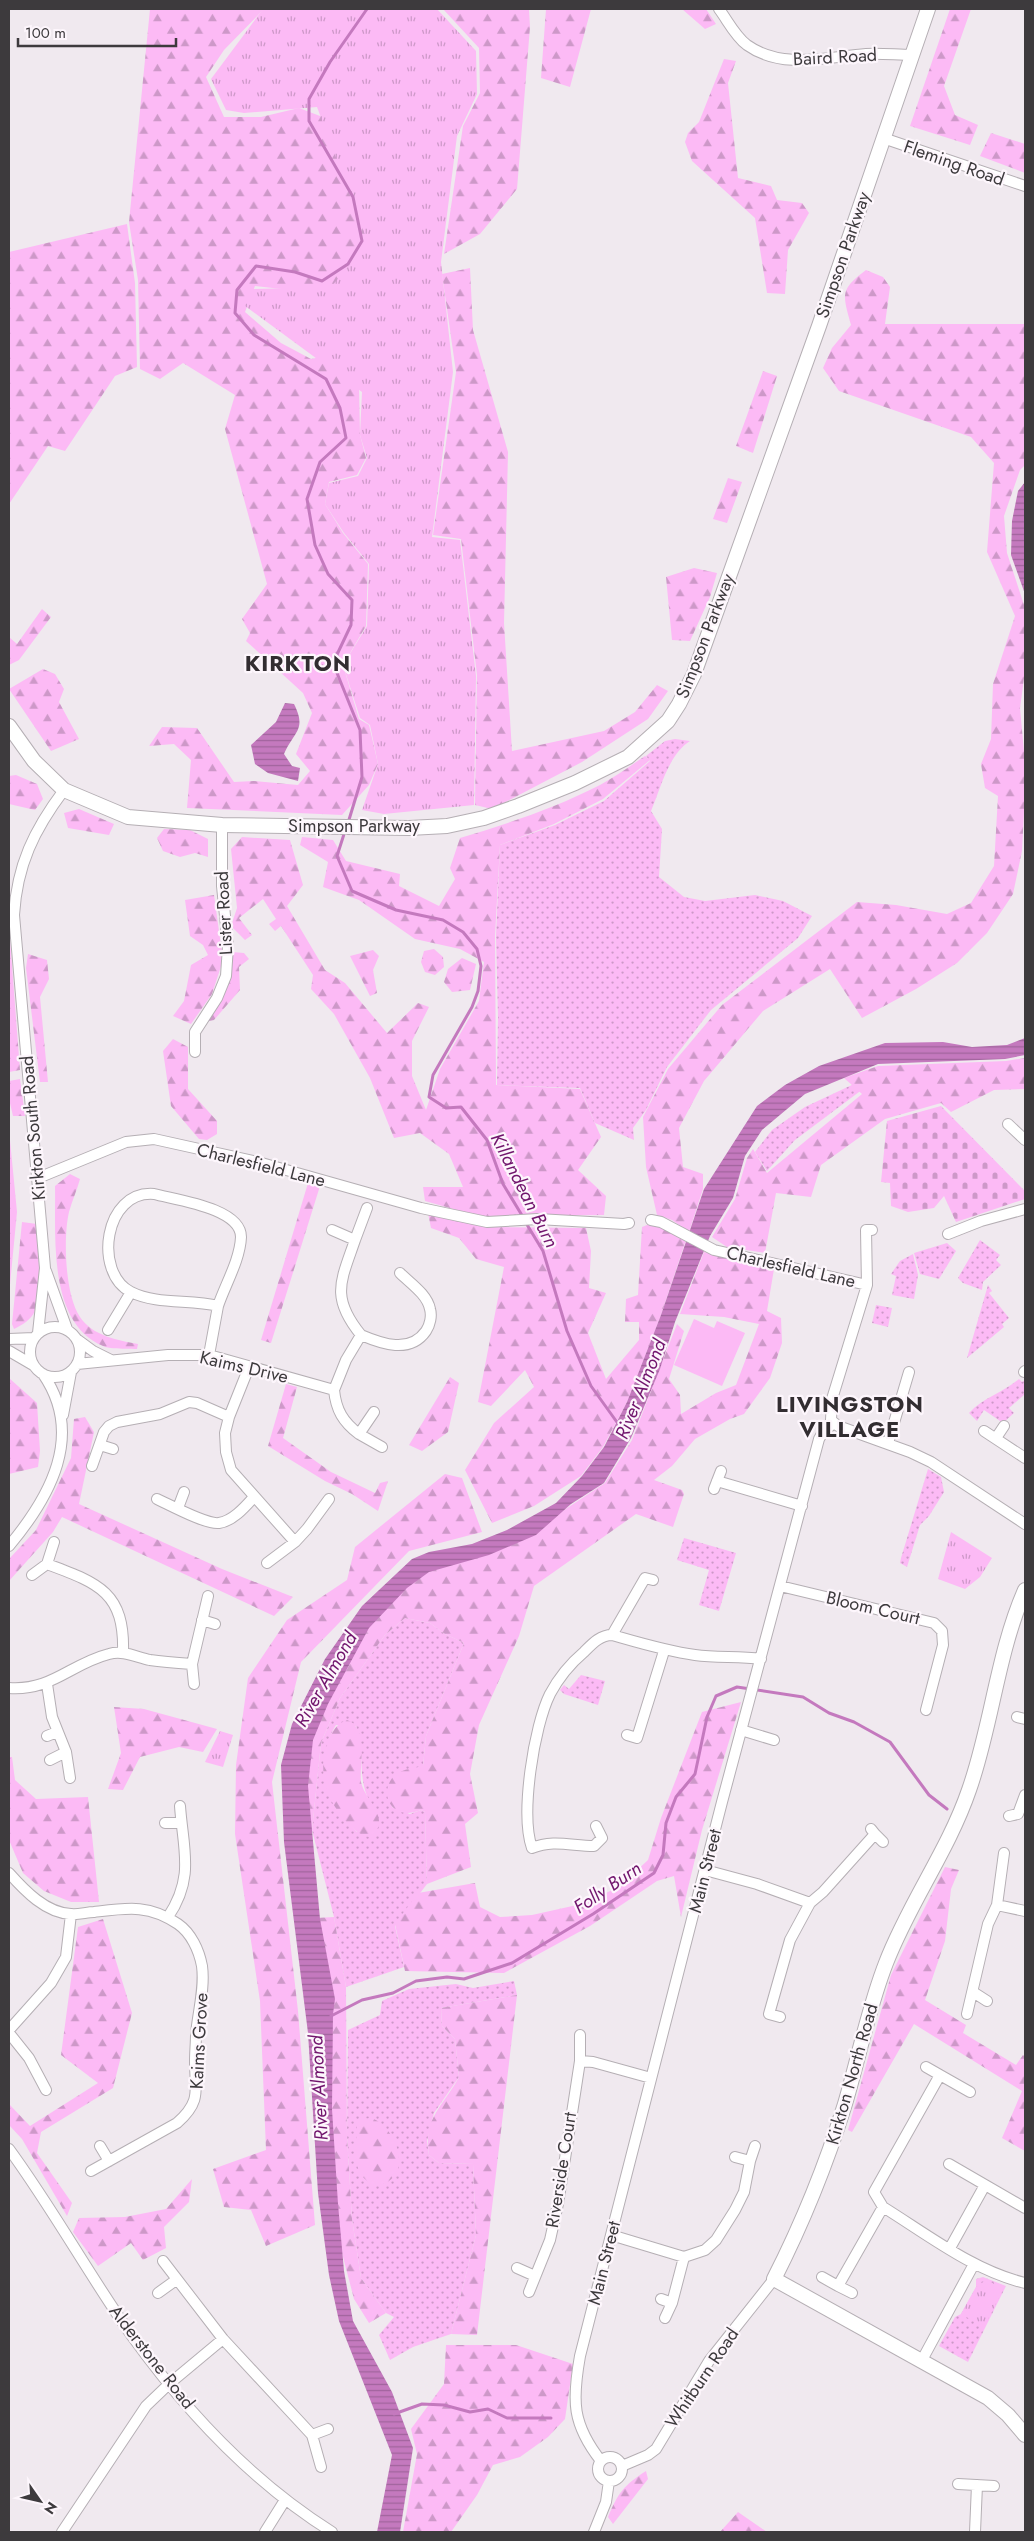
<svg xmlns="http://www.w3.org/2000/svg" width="1034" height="2541" viewBox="0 0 1034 2541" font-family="Jost,sans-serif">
<defs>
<pattern id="grass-dots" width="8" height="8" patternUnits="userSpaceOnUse" patternTransform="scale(1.25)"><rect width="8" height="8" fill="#fcbaf5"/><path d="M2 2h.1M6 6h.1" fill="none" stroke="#cd98c8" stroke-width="1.8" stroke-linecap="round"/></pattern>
<pattern id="forest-firs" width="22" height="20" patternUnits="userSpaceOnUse" patternTransform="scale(1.25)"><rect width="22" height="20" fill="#fcbaf5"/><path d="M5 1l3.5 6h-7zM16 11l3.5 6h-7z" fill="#cd98c8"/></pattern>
<pattern id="cemetery-stones" width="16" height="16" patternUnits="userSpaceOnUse" patternTransform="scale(1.25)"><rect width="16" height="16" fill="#fcbaf5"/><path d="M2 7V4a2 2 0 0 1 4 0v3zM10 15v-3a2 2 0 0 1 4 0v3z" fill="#cd98c8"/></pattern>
<pattern id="park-tufts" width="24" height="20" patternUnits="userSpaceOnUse" patternTransform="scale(1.25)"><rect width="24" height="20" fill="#fcbaf5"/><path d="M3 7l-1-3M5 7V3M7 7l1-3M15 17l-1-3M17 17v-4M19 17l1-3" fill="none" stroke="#cd98c8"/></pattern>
<pattern id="water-rules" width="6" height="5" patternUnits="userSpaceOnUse" patternTransform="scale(1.25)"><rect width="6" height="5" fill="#c479be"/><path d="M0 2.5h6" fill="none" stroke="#a0649c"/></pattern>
</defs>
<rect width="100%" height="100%" fill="#f0e9ef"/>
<path fill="url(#grass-dots)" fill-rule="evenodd" d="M675 739 690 741C668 755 661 788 651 811L662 829 659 877 684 897 705 901 755 895 783 901 812 916 798 938 711 1010 667 1067 646 1110 633 1128 634 1140 595 1123 580 1088 497 1085 498 1017 496 936 500 845 555 825 604 801 650 761 646 756 665 741Z
M856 1083 863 1089 795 1140 767 1171 755 1152 772 1130 805 1107Z
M980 1240 1000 1255 996 1260 1001 1265 983 1282 982 1290 963 1283 958 1278Z
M947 1243 956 1251 939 1279 920 1274 914 1253Z
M913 1254 918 1275 914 1299 892 1295 896 1276 891 1274 900 1261Z
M988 1285 992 1291 989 1293 1009 1318 1002 1324 1004 1327 967 1358Z
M876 1305 892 1308 888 1327 872 1323Z
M1019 1379 1022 1382 1025 1380V1394L1009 1408 1014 1413 1003 1423 984 1410 977 1421 969 1413C984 1397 1003 1393 1019 1379Z
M928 1469 941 1477 944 1492 929 1516 920 1525 907 1567 900 1563 901 1558Z
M684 1538 736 1553 719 1611 699 1605 709 1570 677 1560Z
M405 1618 430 1623 445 1634 464 1643 426 1736 423 1766 392 1807 410 1814 421 1810 425 1812 427 1884 395 1926 404 1967 346 1987 334 1917 312 1830 321 1743 340 1698 385 1635ZM336 1725 356 1726C367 1757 354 1781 375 1810L357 1832C334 1809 321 1791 326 1757 327 1745 329 1736 336 1725Z
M581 1675 605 1681 598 1705 564 1694 560 1690 564 1685 569 1689Z
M514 1981 517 1995 441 2008 442 2026 455 2039 459 2077 434 2113 427 2141 429 2155 439 2163 473 2164 476 2235 451 2334 413 2347 390 2360 379 2335 394 2317 386 2313 361 2278 352 2219 347 2136 348 2030 380 2015 382 2001 409 1989 456 1984 473 1988Z
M983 2277 1006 2286 968 2362 939 2346 955 2317 961 2314 976 2287V2279Z"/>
<path fill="url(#forest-firs)" d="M150 9H264L224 50 206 77 224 117H261L299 108 328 119 380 244 362 280 317 293 255 286 245 312 281 343 311 359 333 354 359 385 360 435 366 458 357 475 329 482 325 504 343 533 368 564 366 626 343 665 359 719 369 725 378 764 369 785 342 815 187 808 191 760 174 744 149 746 162 727 197 728 234 782 254 781 298 785 310 771 296 754 312 713 303 693 246 641 250 633 242 619 267 584 225 429 235 395 183 363 160 379 140 369 138 280 129 222Z
M443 9H529L530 27 517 189 480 234 444 254 463 126 480 93 479 48Z
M546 9H591L570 87 541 78Z
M682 9H706L716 24 705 29Z
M950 9H971L944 86 955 115 978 125 970 145 910 126Z
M724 59 736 61 728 83 738 178 771 186 777 200 802 203 809 213 788 250 785 294 767 293 755 218 692 161 685 142 688 133 699 122Z
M991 133 1025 144V173L980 156Z
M127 224 135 283 137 367 115 376 65 451 48 446 9 504V252Z
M470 268 473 330 508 452 504 623 512 751 604 731 635 712 657 685 668 691 648 719 582 762 492 809 475 805 477 675 461 539 433 535 456 372 442 274Z
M866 270 883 277 890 287 885 324H1025V465L1020 470 1004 516 1007 553 1025 608V671L1020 708 1025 763V792L1022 851 1013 894 987 933 957 963 916 989 862 1018 830 969 763 1011 704 1081 679 1128 683 1167 703 1174V1189L689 1232 672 1220 657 1215 646 1167 643 1117 668 1069 722 1005 857 902 896 905 947 914 971 903 994 866 998 796 985 788 981 764 991 739 993 684 1015 616 987 552 994 463 971 437 839 391 823 368 832 348 851 325C843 295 839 290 866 270Z
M763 371 777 376 753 453 736 446Z
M728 478 742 482 727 523 713 519Z
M694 568 717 573 710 597 690 641 672 640 666 577Z
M42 609 51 617 19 660 9 665V637L17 644Z
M43 669 55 674 64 689 59 702 79 739 51 751 9 689Z
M645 756 650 760 603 799 554 824 500 845 495 936 496 1085 580 1089 601 1137 578 1170 606 1196 604 1215 478 1216 425 1201 423 1187H463L449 1154 420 1133 394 1138 370 1078 334 1014 311 989 313 975 281 926 275 931 269 924 276 919 263 899 239 918 252 935 245 940 231 926 237 908 231 849 242 837 290 840 303 885 287 906 325 970 345 983 387 1033 418 1003 429 1007 412 1041V1076L426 1110 440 1069 479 1001 484 962 460 949 415 939 359 900 323 887 328 862 300 845 302 837 333 840 346 861 400 874 399 886 439 906 455 879 450 868 460 838C507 824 555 808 600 785 615 777 630 766 645 756Z
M16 775 37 784 43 799 35 810 9 804V776Z
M79 809 114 824 109 835 68 828 64 813Z
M164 829 190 830 208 839V857L195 853 180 857 163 851 157 838Z
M214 895 223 960 212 994 191 1024 173 1016 184 1001 191 965 208 955 203 945 190 936 185 900Z
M9 927 20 1070 9 1072Z
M434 949 443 957 444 967 435 975 425 972 421 962 424 951Z
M373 950 379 956 373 970 377 993 370 996 350 956Z
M232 952 244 953 249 959 239 967 240 990 214 1020 209 1021C209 1011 219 1005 223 996 230 982 231 967 232 952Z
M28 954 47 960 49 979 40 997 48 1082H40L26 968Z
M462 958 476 964 470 990 452 992 444 982 448 969Z
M173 1039 188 1047V1089L217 1121V1134L207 1140 199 1139 171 1106 163 1051Z
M1025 1058V1089L994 1090 951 1112 941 1103 885 1119 821 1165 811 1197 776 1193 765 1253 727 1247 712 1237 735 1199 747 1158 753 1149 767 1173 862 1094 844 1078 878 1066 1006 1061Z
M20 1079 25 1116H13L9 1099V1081Z
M9 1130 17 1212 9 1295Z
M70 1174 80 1179C77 1190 72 1201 69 1212 63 1238 65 1295 80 1317 93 1336 117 1340 138 1344L137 1349C127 1348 112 1350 103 1346 47 1323 56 1235 55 1186Z
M308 1183 320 1186 271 1343 261 1340Z
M428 1213 496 1227 586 1228 591 1251 589 1288 606 1293 588 1333 606 1379 639 1340V1322H625L626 1299 638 1295 642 1227 652 1223 686 1240 661 1315 627 1402 603 1447 581 1476 534 1506 492 1523 465 1470 494 1423 534 1387 525 1370 491 1406 478 1402 504 1267 476 1259 459 1238 431 1228Z
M22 1222 37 1224C38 1245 42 1292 35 1311 31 1320 22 1325 14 1329L12 1324Z
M704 1252 774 1269 767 1311 781 1318 782 1343 770 1378 744 1414 730 1419 695 1439 672 1466 654 1480 682 1490 684 1494 673 1527 636 1514 534 1586 519 1636 479 1725 470 1774 478 1813 465 1824 471 1867 427 1884 425 1812 421 1810C390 1823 377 1790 396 1774 404 1769 414 1768 423 1766L426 1736 464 1643 445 1634 430 1623 405 1618 385 1635 340 1698 321 1743 312 1830 304 1832 307 1738 362 1631 404 1584 485 1543 546 1522 605 1483 632 1440 677 1324 684 1331 669 1379 680 1395 681 1414 716 1393 736 1385 759 1324 724 1317 680 1314Z
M450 1377 459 1383 448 1432 422 1451 409 1445Z
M9 1378 37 1403 40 1451 38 1467 9 1474Z
M286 1384 297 1387 283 1438 331 1472 375 1493 380 1483 388 1481 378 1511 352 1494 325 1481 268 1446Z
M85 1417 94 1432 79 1504 222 1569 293 1597 274 1616 62 1517 53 1532 9 1581V1559L36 1530 71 1458 74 1419Z
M445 1474 462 1478 482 1532 409 1551 301 1662 272 1782 298 2011 315 2225 266 2246 251 2210 224 2207 213 2169 266 2150 260 2001 235 1834 236 1765 248 1678 287 1620 347 1580 355 1547Z
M741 1702 702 1830 681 1917 674 1876 657 1881 590 1926 504 1973 405 1971 395 1924 418 1893 475 1883 480 1907 500 1917 532 1915 586 1903 620 1886 648 1860 661 1818 702 1712Z
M114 1707 144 1709 217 1729 203 1752 179 1747 140 1757 123 1790 108 1789 121 1753Z
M347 1720C369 1728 359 1764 361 1782 364 1796 379 1809 379 1821 379 1828 376 1833 370 1837 352 1835 333 1807 327 1791 319 1770 323 1728 347 1720Z
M9 1757H12L15 1780 36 1799 88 1797 99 1902H71L44 1891 23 1873 9 1840Z
M945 1867 959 1870 951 1889 945 1941 925 2000 966 2025 963 2033 1016 2065 1023 2055 1025 2057V2151L1002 2138 1022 2091 914 2024 852 2132 848 2130 891 1975Z
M334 1917 346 1987 347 2136 352 2219 361 2278 386 2313 369 2323 354 2299 335 2226 316 1918Z
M103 1919 132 2013 113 2088 41 2132 37 2153 72 2203 67 2216 22 2139 9 2125V2104L30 2126 98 2083 61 2055 78 1927Z
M517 1995 477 2335 451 2334 476 2235 473 2164 439 2163 429 2155C423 2117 443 2107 459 2077L455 2039 442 2026 441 2008Z
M372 2118C399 2130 415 2180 375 2186 349 2173 357 2150 357 2125L362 2119Z
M192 2179 189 2202 164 2227 166 2248 143 2260 131 2243 98 2266 73 2232 79 2218 125 2217 166 2209Z
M446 2345H516L573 2364 565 2419 548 2437 520 2457 493 2465 477 2495 451 2532H403L417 2454 411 2429 444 2384Z
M646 2471 648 2479 613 2524 608 2517C618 2493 624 2485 646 2471Z
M738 2512 767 2532H720Z"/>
<path fill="url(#cemetery-stones)" d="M941 1106 1025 1191V1199L956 1222 944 1196 934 1208 908 1212 891 1206 890 1183 881 1182 887 1121Z"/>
<path fill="url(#park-tufts)" d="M263 9H437L476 51 477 94 457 136 441 262 453 372 432 537 460 540 476 676 474 805 384 814 362 810 378 764 370 725 360 718 343 665 367 626 369 564 344 533 325 504 329 483 358 476 367 458 360 435 362 392 245 306 252 289 331 287 368 243 317 107 244 113 226 110 211 79Z
M951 1532 992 1558 980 1577 965 1589 938 1579Z
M220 1731 233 1735 223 1767 205 1762Z
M986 2280 1004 2288 984 2327 961 2314 976 2287Z"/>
<path fill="#fcbaf5" d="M694 1319 714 1328 717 1321 745 1333 722 1386 674 1365Z"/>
<path fill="url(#water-rules)" d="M1025 482V594L1011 555 1012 521 1018 491Z
M285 703 294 704C307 730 294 731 284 754L292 766 300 768 298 781 268 773 255 764 251 745 276 722Z
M1025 1038V1055L1005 1059 878 1064 805 1094 762 1130 745 1156 733 1198 710 1236 675 1322 660 1369 631 1438 604 1483 571 1504 536 1535 489 1555 429 1572 407 1588 369 1628 328 1704 313 1740 308 1786 320 1919 335 1999 333 2014 332 2109 338 2204 344 2271 353 2321 392 2392 413 2448 400 2532H377L392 2455 339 2321 329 2275 318 2193 308 2033 284 1842 281 1765 292 1724 325 1659 362 1606 412 1559 429 1552 472 1544 507 1530 556 1503 582 1476 604 1447 627 1402 661 1315 704 1189 757 1106 785 1085 819 1066 885 1043 943 1042 972 1047 1007 1045Z"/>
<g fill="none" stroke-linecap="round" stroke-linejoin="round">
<path stroke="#c479be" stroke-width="3" d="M348 823 362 777 360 730 333 663 351 625 352 600 328 574 315 545 307 499 320 462 346 438 340 408 326 379 254 335 235 313 237 290 256 266 295 272 322 281 348 264 362 241 353 197 309 121V99L330 62 367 9
M345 831 337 856 352 891 396 910 443 920 463 932 477 949 481 966 478 991 472 1007 433 1075 429 1097 446 1108 461 1107 487 1140 503 1184 523 1217
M526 1223 543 1251 567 1331 591 1386 619 1425
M331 2016 362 2000 393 1993 416 1981 447 1977 464 1979 512 1963 593 1914 654 1873 663 1855 666 1823 676 1797 695 1774 707 1717 716 1696 737 1687 803 1697 829 1713 854 1722 890 1742 929 1795 947 1809
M394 2414 422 2404 444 2405 470 2412 488 2409 507 2418H551"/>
<g stroke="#b5afb4" stroke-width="12">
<path id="minor" d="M719 9C728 21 735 36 747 45 782 70 827 57 866 54 881 53 897 55 912 55
M883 138 1025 186
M195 1052V1032L217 998 226 976 228 946 222 886V825
M1008 1124 1025 1140
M38 1178 126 1142 154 1139 258 1162 421 1208 487 1222 538 1219 624 1224 629 1223
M651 1220 661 1222 714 1250 867 1285
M872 1230H866L867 1285 832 1399 831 1420 838 1426 910 1452 931 1462 1025 1524
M948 1234 981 1221 1025 1209
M355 1240 367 1208
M46 1271 67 1329
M30 1352a25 25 0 1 1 50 0a25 25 0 1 1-50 0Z
M108 1330 131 1292
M38 1333 45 1268 14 915C17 865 34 830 64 790
M361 1335C382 1344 410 1354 426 1331 430 1325 432 1316 430 1309 427 1294 410 1283 400 1273
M9 1339 34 1338
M78 1340 93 1351 111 1360
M9 1351 33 1365
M209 1355 218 1306C190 1299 157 1305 131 1292 93 1273 104 1190 154 1194 176 1200 241 1208 241 1237 240 1260 225 1285 218 1306
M77 1364 168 1355H209L334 1390 346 1360 361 1335C330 1297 341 1281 355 1240L332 1230
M249 1367 229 1417 225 1433 226 1452 231 1470 295 1542 307 1529 329 1499
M1024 1372 1025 1371
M334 1390C336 1410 343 1422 359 1434L374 1412
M63 1415 71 1372
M984 1431 1025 1458
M359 1434 382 1447
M996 1438 1004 1426
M888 1443 909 1372
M100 1445 113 1449
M92 1466 104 1432 109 1426 117 1422 160 1414 189 1402 197 1403 229 1417
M717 1481 802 1506
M714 1489 721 1471
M157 1499C170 1505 207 1525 219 1523 233 1521 245 1507 254 1497
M178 1508 184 1492
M9 1546C50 1497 85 1435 43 1374
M267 1563 295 1542
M47 1564 54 1542
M32 1575 47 1564C98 1583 125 1592 123 1653
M653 1580 645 1578 612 1635C640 1643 666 1651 695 1655 717 1658 739 1656 761 1659
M780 1586 934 1623 942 1631 943 1645 926 1710
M202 1620 215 1624
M192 1664 194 1684
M47 1684 52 1717 66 1752 70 1778
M9 1688C52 1691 70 1664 109 1654 123 1650 136 1657 150 1660 164 1662 178 1663 192 1664L208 1596
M1017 1717 1025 1719
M741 1730 774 1740
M627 1735 637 1738 664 1651
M47 1736 57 1732
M50 1760 66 1752
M1009 1816 1018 1814 1025 1795
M165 1823H181
M596 1826 602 1838 594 1846C572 1846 553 1839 532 1848 520 1814 534 1726 550 1694 558 1679 571 1663 584 1652 592 1644 600 1635 612 1635
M875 1834 883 1842
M705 1870 757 1884 810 1903 823 1892 875 1834 871 1829
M9 1873C25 1891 46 1913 71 1914 78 1915 87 1912 94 1912 127 1908 149 1904 178 1924 191 1933 199 1950 202 1966 205 1988 198 2012 196 2034 196 2043 195 2052 195 2061 195 2090 202 2101 177 2123L91 2171
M997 1905 1004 1853
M168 1917C195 1877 183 1849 180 1806
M973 1992 987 2001
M967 2014 988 1924 997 1905 1025 1911
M780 2017 769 2014 790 1940 810 1903
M9 2030 51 1983 66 1957 71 1914
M9 2033 29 2058 46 2090
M580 2035V2061
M926 2067 940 2075 874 2192 883 2207C928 2235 974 2271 1025 2283
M940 2075 970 2092
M100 2146 109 2161
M9 2149C53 2209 89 2275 132 2336 186 2411 254 2483 332 2532
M750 2161 755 2146
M949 2164 1025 2208
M611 2235 684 2257 705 2250 716 2240 735 2210 744 2192 750 2161 735 2157
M950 2248 985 2185
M163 2261 223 2339
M517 2268 535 2276
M822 2277 838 2286
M529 2292 550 2240 558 2204 580 2061 593 2062 651 2078
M158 2293 176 2280
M852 2293 838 2286 883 2207
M661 2299 672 2303
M665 2318 672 2303 684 2257
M922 2360 974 2264
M312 2435 328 2429
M598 2469a12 12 0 1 1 24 0a12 12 0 1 1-24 0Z
M601 2461C572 2424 572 2401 580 2356L722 1802 819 1439 823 1432 834 1423
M622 2466 648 2455 656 2449 709 2361 774 2279
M958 2484 994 2486
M62 2532 146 2406 169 2384 223 2339 312 2435 321 2467
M265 2532 285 2500
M594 2532 606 2502 609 2481
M975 2532 977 2485"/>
</g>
<g stroke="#b5afb4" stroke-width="16">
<path id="major" d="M9 726 34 761 64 790 128 817 222 825 409 828 447 826 484 818 518 806 575 783 628 757 668 721 679 704 694 674 819 326 928 9
M1025 1590C997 1654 992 1725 969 1790 948 1851 909 1903 886 1963 868 2009 859 2057 845 2104 826 2165 803 2222 774 2279L988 2398 1008 2415 1025 2435"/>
</g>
<use href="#minor" stroke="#fff" stroke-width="10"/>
<use href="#major" stroke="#fff" stroke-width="14"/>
</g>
<g text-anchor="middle" stroke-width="4.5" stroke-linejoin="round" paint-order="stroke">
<g font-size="18" fill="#3d3a3d" stroke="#fdf6fc">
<text transform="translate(835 57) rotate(-3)" y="6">Baird Road</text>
<text transform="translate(954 163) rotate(19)" y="6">Fleming Road</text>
<text transform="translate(843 255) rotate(-71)" y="6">Simpson Parkway</text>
<text transform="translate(705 636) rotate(-69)" y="6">Simpson Parkway</text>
<text x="354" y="832">Simpson Parkway</text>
<text transform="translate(224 913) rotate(-93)" y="6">Lister Road</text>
<text transform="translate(33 1128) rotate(-95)" y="6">Kirkton South Road</text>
<text transform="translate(261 1165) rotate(14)" y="6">Charlesfield Lane</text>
<text transform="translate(791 1267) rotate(13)" y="6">Charlesfield Lane</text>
<text transform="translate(244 1367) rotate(13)" y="6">Kaims Drive</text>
<text transform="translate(873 1608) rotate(13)" y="6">Bloom Court</text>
<text transform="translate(705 1871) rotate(-76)" y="6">Main Street</text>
<text transform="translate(199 2041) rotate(-87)" y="6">Kaims Grove</text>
<text transform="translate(852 2074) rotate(-74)" y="6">Kirkton North Road</text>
<text transform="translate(561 2170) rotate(-81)" y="6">Riverside Court</text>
<text transform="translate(604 2263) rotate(-76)" y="6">Main Street</text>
<text transform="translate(152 2357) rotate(52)" y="6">Alderstone Road</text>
<text transform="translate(702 2378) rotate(-56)" y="6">Whitburn Road</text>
</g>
<g font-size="19" font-style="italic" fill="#71156d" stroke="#fdf6fc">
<text transform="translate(525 1190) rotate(63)" y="7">Killandean Burn</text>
<text transform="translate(640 1389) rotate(-68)" y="7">River Almond</text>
<text transform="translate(325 1679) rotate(-60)" y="7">River Almond</text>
<text transform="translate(607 1887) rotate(-34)" y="7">Folly Burn</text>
<text transform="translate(318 2088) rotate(-93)" y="7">River Almond</text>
</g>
<g font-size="22" font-weight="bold" letter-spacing="1" fill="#322d31" stroke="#fdf6fc">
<text x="298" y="671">KIRKTON</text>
<text x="850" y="1412">LIVINGSTON<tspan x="850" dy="25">VILLAGE</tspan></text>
</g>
</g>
<rect width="1034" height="2541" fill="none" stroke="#3d3a3d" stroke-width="20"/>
<g transform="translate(40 2501) rotate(124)" stroke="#fdf6fc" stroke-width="4" paint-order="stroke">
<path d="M0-4L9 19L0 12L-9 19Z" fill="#3d3a3d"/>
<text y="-8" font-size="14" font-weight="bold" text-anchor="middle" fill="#3d3a3d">N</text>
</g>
<path d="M18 38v8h158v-8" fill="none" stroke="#3d3a3d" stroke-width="2.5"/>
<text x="25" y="38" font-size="15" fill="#3d3a3d" stroke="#fdf6fc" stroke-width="4" paint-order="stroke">100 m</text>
</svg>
